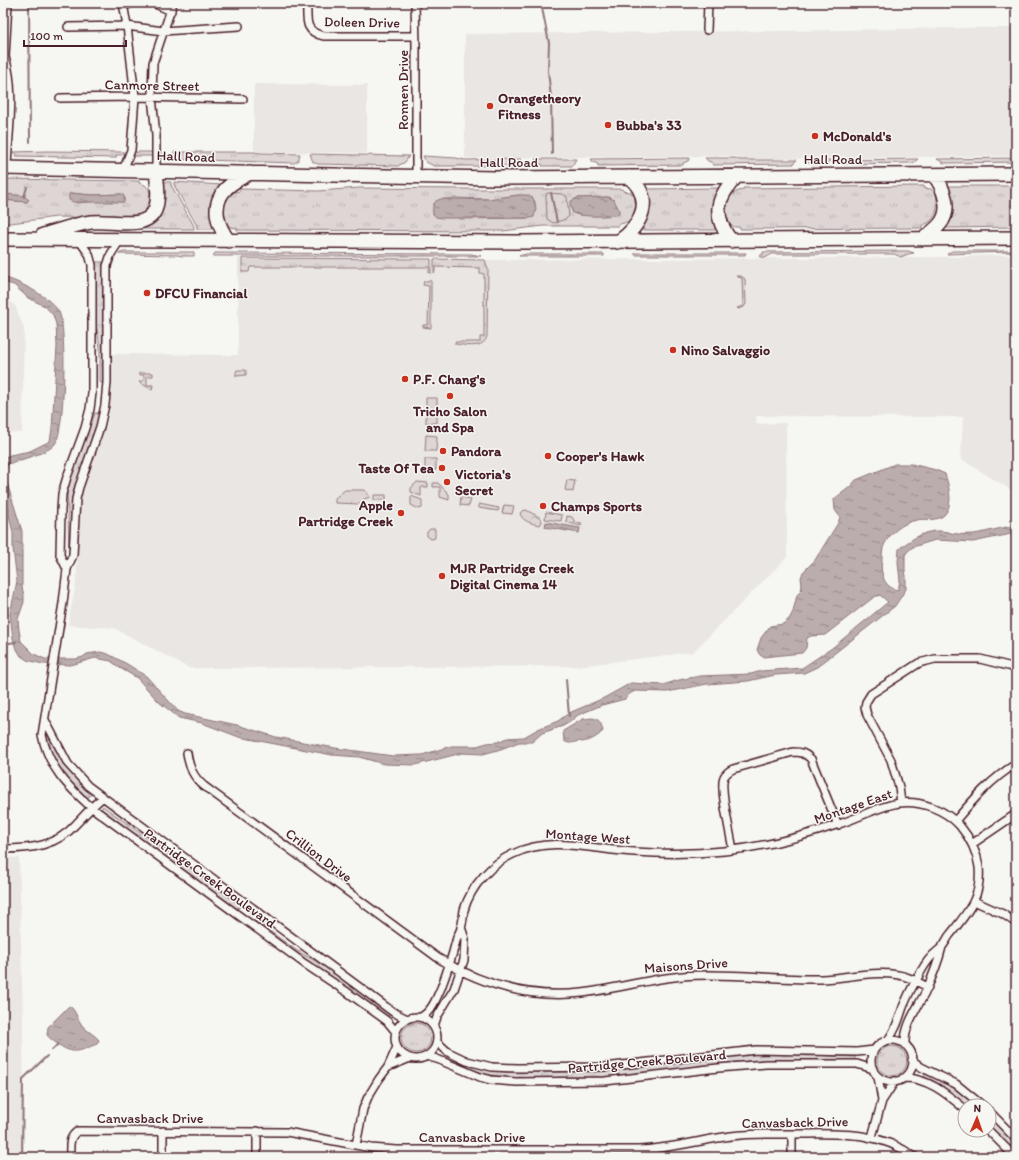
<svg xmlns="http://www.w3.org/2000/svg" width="1019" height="1160" viewBox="0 0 1019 1160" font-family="Itim,sans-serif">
<defs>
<pattern id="grass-tufts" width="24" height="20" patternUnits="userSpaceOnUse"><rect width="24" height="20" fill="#ddd6d5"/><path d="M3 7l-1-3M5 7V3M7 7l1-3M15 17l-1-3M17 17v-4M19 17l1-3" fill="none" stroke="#bfb7b7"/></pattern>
<pattern id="forest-crowns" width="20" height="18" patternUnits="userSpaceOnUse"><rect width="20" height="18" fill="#ddd6d5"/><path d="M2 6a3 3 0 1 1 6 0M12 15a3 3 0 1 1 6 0" fill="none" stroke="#bfb7b7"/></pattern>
<pattern id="water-ripples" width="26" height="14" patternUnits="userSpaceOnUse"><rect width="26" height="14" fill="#bbadae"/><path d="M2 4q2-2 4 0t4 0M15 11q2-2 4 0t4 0" fill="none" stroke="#9a8c8e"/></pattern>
</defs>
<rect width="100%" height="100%" fill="#f6f6f2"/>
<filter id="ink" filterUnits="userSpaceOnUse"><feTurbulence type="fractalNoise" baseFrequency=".025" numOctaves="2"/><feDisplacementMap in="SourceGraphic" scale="8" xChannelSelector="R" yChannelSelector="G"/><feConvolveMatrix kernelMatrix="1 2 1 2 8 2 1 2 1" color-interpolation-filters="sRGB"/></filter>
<g filter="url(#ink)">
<path fill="#e9e6e3" d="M967 28H1016V156L748 159H741L735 156 465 158V34L782 31Z
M254 84 367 85V153L262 152 254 150Z
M1007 255 1016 258V493L961 459 963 417 756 416V424L786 423 787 557 693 652 577 666 189 668 114 628 68 625 76 583 81 497 85 484 108 422 112 387 111 354 238 355V258L476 259 485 260 956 257Z
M3 294 15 306 24 328 22 433 3 432Z
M3 857 19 858 23 1021 24 1157H3Z"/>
<path fill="url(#grass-tufts)" stroke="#947a80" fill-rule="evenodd" d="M47 151 125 152 122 155H116V158L16 156V154L13 152Z
M134 152H153V156H134Z
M174 152H254L261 153 300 154 298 161 294 163 174 159Z
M310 154 409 156 405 162 398 166 318 164 313 162Z
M423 156 456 158 465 160 521 159 518 163 514 164V166H434L426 162Z
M690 158 688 161 683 163V165L598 166V164L593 162 591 159Z
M705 158H735L740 160H797L794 162V164L713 165V163L708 161Z
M1016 158V162L944 163 937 159Z
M576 159 572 166H542V164L537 163 535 159Z
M918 159 913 163 842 164V162L839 160Z
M806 160H830L827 164C820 164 810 167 806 160Z
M3 179 139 181V183L145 185 149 189C152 201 147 215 133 216L132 218 56 217 3 224V200L27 202 24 196 3 195ZM71 193 91 195 122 194 124 196V202L101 201 76 203Z
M164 182H171V185L194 226V229H138L139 227 160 214 162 206Z
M174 182 222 185 214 229H197V226L174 185Z
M924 186V188L931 189 936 194C939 207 937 222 922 225V228L740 229 739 227C736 227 733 227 730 225 726 222 726 218 726 213 726 201 730 192 743 190V188Z
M949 186H1016V227L945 228Z
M360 188 467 189H623V191L630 192 634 195C638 208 634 223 619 224V226H543L503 231 237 230V228L230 227 225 221C223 208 224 193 240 191V189L318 191ZM519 195 535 201V207L530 218 460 219 436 201 454 198 488 199ZM608 197 612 198C598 209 591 220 573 213L571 208 577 198Z
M719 188 715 225V230H639L647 189Z
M908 251 914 253 908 254 901 257 894 254H772L765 258 759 256 763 254V252Z
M952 251H1016V255L1008 252 947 254Z
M124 252H194V256H182L177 255 118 254Z
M215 253 471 254 481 256H213Z
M635 253H746L745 255H635Z
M526 254H604V256H519Z
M242 258 431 259V273H429V267H250L249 272H242Z
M434 259 485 260 488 269 487 336C484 350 466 345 455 344V342H480V337H484V274L480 273V268L435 267V272L434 273Z
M96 262H103V382L101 383 100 382V347L96 324Z
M736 276H741L745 279 746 304 744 307 738 309 737 308 743 306 742 278 737 277Z
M424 281H431V328L423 327V325H428L429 286 423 285Z
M237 370H246V375L236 376V372Z
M139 373H153V376H147V385H153L152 390 139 382 144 380V375H139Z
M95 413H98L99 417 97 424 74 490 72 503 70 548 69 556 68 512 67 494 70 478Z
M47 733 49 734C57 757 71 776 90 792L91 794 89 797H85C66 779 52 760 46 735Z
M103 806 150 840 176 856 239 903 240 907 237 908H235L101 809Z
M254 921H256L296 950 324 966 390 1014 388 1017 354 992 306 960Z
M401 1038a15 15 0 1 1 30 0a15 15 0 1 1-30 0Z
M877 1061a15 15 0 1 1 30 0a15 15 0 1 1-30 0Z
M754 1054H792L855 1057V1060H764L736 1062 604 1077 512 1078C487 1076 468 1068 446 1058L447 1056 471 1066 487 1070 506 1072H573L615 1070Z
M925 1073 955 1089 978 1106H968L937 1083 924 1077Z
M989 1117 1016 1144V1153L989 1126Z"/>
<path fill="url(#forest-crowns)" stroke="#947a80" d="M547 193 563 194 567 197 569 216 566 219 553 223 547 219 546 196Z
M526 510 541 518 542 522 540 525C533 524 521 521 520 513L522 511Z"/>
<path fill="#ddd6d5" stroke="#947a80" d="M426 398H437V423H426Z
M426 435 437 436 436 451H425Z
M425 459H436V470H425Z
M567 480 575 481 573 492 565 490Z
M417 482 428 483V487H421V496L411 492V488Z
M433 483H438L449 494V500L440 497V487H433Z
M345 490H365L370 497 364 499 359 504 335 503V498Z
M374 495H386V500H374Z
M411 496 422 500V508L419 509 411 505Z
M461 497 471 499 469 506 460 505Z
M479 504 499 508 498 511 479 508Z
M504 505 514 506 512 514 502 513Z
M546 512 562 515 561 521 545 519Z
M567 516 572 517 575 522 582 523 581 526 566 522Z
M430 529H435V538L431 539 427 536V532Z"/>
<path fill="url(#water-ripples)" stroke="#8e747a" d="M71 193 91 195 122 194 124 196V202H73L69 200V194Z
M7 194 24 196 29 200 27 202 3 200V195Z
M519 195H528L533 198 536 209 534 217 530 218H442L436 217 433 214C432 206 433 201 441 199H488Z
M608 197 614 200 619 210V214C610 217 581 217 573 213L570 205 571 201 577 198Z
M3 275 6 278C22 283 50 297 59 312 67 326 65 432 55 444 47 454 21 459 8 464L5 469 6 480 22 531V587L24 596V602L18 619 19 630 21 641 34 654 45 659H76L83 657 87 654 100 652 108 654 127 664 146 676 178 711 185 714 237 725 276 737 335 748 393 756 422 755 451 746H477L487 743 498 742 507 738 524 737 538 729 558 721 569 713 604 698 631 683 663 685 679 680 700 676 751 674 761 671 802 668 832 648 888 602 880 595 874 597 825 635 811 636 807 638 806 648 802 653 763 657 760 655 757 650 761 638 770 626 783 624 789 619 793 612 797 595 801 591 802 585 801 578 803 572 815 560 838 523 840 517 835 510 834 499 850 487 856 480 895 464H911L936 470 945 474C949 486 954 505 944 515 937 522 925 518 917 520 903 522 887 535 883 548 882 552 882 557 882 561 881 565 881 569 882 573 884 582 888 588 898 590L900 581 898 562 899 549C909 540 926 530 940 531 947 531 952 534 958 534 963 535 969 534 974 534 988 532 1001 527 1016 526V533L973 542 935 540 913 547 908 551 905 555V571L906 576V589L895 606 817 667 804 673 775 675 748 681 707 684 667 692 635 691 631 693 625 699 602 705 578 715 570 722 563 726 542 733 532 742H519L498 750 483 754 462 753 415 765 384 764 359 757 332 755 239 737 202 723 179 718 159 702 137 678 120 668 111 661 95 658 71 665 43 664 27 660 21 656 15 646 13 638 10 614 17 581 13 549V533L8 510 3 496V458L10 455 30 451 50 441 52 429 57 346 56 324 53 315 45 306 28 298 14 285 3 282Z
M546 522 580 528 579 533 545 527Z
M592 718C600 719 601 723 603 731 596 738 590 741 581 742L580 741C573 742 570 745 564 741L563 731 583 719Z
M69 1006C75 1009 76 1016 80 1022 84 1030 93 1033 99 1040L97 1044C81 1050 75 1056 59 1045 55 1042 50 1039 47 1035L48 1027Z"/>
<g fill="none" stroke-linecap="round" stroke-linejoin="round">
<path stroke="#8e747a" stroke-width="2" d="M29 3 30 142
M541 3 549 43 548 71 551 98 552 154
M551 193 557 222
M24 197 27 187
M3 644 16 642
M566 679 569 716
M52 1050 58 1044
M22 1157 23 1079 47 1056"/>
<g stroke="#4a1f2b" stroke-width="10">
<path id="street" d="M153 3 171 11
M307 3C307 20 304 32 324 36H415
M415 3 416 45V177
M123 6 133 3
M68 27 127 26 163 31 239 26
M707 30 708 3
M5 57C16 91 8 132 7 168
M3 60 5 57 8 3
M60 98 135 97 243 99
M122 170 126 163 131 150 135 97 127 26 123 3
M156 171V135L152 97 153 63 173 3
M120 240 111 254 107 266V382L105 405 100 427 79 487 76 499 73 555 67 569 63 603 42 735C49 768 67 786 91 807L305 964 347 992 387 1021 396 1032
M67 569 60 555 61 510 62 494 67 477 85 428 90 409 92 393V265L89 254 79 240
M45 720 68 764 88 786 393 1012 407 1019
M187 753C189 767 193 777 204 786L438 958C482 985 530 999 582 993 616 989 648 979 683 976 729 972 775 980 822 979 848 978 883 968 909 978 915 980 921 984 928 987
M901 803 899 787 891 760 867 715 865 707 866 702 871 694 919 663 935 659H980L1016 668
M955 821C973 800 992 778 1016 764
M972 844 1016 814
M3 849C31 849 57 846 76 824 85 815 92 806 102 798
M733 850C731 836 719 788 724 777 726 773 729 771 733 769L793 752C801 752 805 753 811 759L838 825
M974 901 1003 914 1016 923
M421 1017C432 1011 436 999 441 988 447 972 452 957 456 941 457 936 460 932 461 928 463 922 463 916 464 910 471 886 491 864 513 854 552 835 593 850 634 852 664 854 694 854 724 851 764 847 802 837 839 824 859 818 878 806 899 803 921 800 946 810 960 826 970 838 977 852 979 867 982 898 967 913 949 936 947 939 945 943 942 947 939 950 935 953 932 956 926 962 921 971 917 979 911 988 907 998 903 1007 899 1019 896 1030 888 1040
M395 1038a21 21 0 1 1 42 0a21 21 0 1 1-42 0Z
M434 1026 437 1017 454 989 464 960 465 939 461 927
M871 1061a21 21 0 1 1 42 0a21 21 0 1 1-42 0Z
M437 1042 448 1052 467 1061 492 1067 518 1068 604 1067 756 1050 857 1052 874 1050
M905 1045C904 1026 916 1010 925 993 932 978 938 963 942 947
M426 1056 437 1059 480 1077 491 1080 516 1082 605 1081 718 1068 766 1064H857L873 1069
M912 1060 921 1067 956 1084 983 1106
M388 1067 410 1058
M878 1077 882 1101
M903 1078C927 1077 947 1094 965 1109
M989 1111 1016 1139
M988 1130 1015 1157
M257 1131V1157
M872 1137 882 1101 895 1081
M356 1145 363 1109 368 1097 379 1079 388 1067 397 1047
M70 1157C70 1147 68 1137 78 1131L287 1132 371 1148 396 1150H638C669 1149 700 1140 731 1136 752 1133 774 1134 795 1134 838 1134 878 1130 915 1157
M163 1157V1131
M792 1157V1134"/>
</g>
<g stroke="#4a1f2b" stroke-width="16">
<path id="highway" d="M3 168 333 175 496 178 1016 174
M43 235C58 231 76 224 91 222 112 219 154 234 157 202 159 192 157 181 156 171
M3 239 522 242 1016 238
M923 239C929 234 935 230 940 224 952 210 944 188 934 175
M229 241C218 227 211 207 224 191 230 183 241 178 250 173
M731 241C712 215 716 198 737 176
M618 242C642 225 655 199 629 177"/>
</g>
<use href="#street" stroke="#f6f6f2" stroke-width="7"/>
<use href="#highway" stroke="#f6f6f2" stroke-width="13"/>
</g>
</g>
<g fill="#c8321e" stroke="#f6f6f2" stroke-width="1.5">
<circle cx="490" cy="106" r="4"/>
<circle cx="608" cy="125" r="4"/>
<circle cx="815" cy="136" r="4"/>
<circle cx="147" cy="293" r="4"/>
<circle cx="673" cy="350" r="4"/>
<circle cx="405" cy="379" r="4"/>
<circle cx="450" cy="396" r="4"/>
<circle cx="443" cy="451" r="4"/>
<circle cx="548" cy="456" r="4"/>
<circle cx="442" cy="468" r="4"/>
<circle cx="447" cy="482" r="4"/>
<circle cx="543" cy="506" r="4"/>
<circle cx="401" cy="513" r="4"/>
<circle cx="442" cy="576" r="4"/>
</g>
<g text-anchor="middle" stroke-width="3" stroke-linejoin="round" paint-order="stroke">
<g font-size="14" fill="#4a1f2b" stroke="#f6f6f2">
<text transform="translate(362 22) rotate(1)" y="5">Doleen Drive</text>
<text transform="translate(152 85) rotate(1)" y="5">Canmore Street</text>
<text transform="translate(403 90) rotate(-90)" y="5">Ronnen Drive</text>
<text transform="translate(186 156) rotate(2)" y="5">Hall Road</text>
<text x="833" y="164">Hall Road</text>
<text x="509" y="167">Hall Road</text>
<text transform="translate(853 806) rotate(-19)" y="5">Montage East</text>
<text transform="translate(588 836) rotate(4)" y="5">Montage West</text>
<text transform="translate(319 855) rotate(37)" y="5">Crillion Drive</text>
<text transform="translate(210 878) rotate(36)" y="5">Partridge Creek Boulevard</text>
<text transform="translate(686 965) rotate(-4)" y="5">Maisons Drive</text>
<text transform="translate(647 1061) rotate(-5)" y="5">Partridge Creek Boulevard</text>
<text x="150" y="1123">Canvasback Drive</text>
<text transform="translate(795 1122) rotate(-1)" y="5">Canvasback Drive</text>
<text x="472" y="1142">Canvasback Drive</text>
</g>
<g font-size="14" font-weight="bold" fill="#4a1f2b" stroke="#f6f6f2" text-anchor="start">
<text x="498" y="103">Orangetheory<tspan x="498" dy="16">Fitness</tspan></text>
<text x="616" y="130">Bubba's 33</text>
<text x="823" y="141">McDonald's</text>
<text x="155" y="298">DFCU Financial</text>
<text x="681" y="355">Nino Salvaggio</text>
<text x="413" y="384">P.F. Chang's</text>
<text x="450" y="416" text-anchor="middle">Tricho Salon<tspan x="450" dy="16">and Spa</tspan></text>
<text x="451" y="456">Pandora</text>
<text x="556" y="461">Cooper's Hawk</text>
<text x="434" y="473" text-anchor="end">Taste Of Tea</text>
<text x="455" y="479">Victoria's<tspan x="455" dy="16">Secret</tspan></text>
<text x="393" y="510" text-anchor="end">Apple<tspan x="393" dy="16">Partridge Creek</tspan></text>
<text x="551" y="511">Champs Sports</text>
<text x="450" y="573">MJR Partridge Creek<tspan x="450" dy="16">Digital Cinema 14</tspan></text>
</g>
</g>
<rect width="1019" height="1160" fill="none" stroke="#f6f6f2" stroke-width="16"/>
<rect x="8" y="8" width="1003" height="1144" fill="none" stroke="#4a1f2b" stroke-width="1.5" filter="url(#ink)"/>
<g transform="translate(977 1118) rotate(2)"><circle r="19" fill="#f6f6f2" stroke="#b1a0a2"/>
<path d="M0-3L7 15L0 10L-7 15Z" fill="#c8321e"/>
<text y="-6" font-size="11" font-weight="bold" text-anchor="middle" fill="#4a1f2b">N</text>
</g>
<path d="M24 40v6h102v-6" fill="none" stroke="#4a1f2b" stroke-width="2"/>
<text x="30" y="40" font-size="12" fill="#4a1f2b" stroke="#f6f6f2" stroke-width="3" paint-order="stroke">100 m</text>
</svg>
